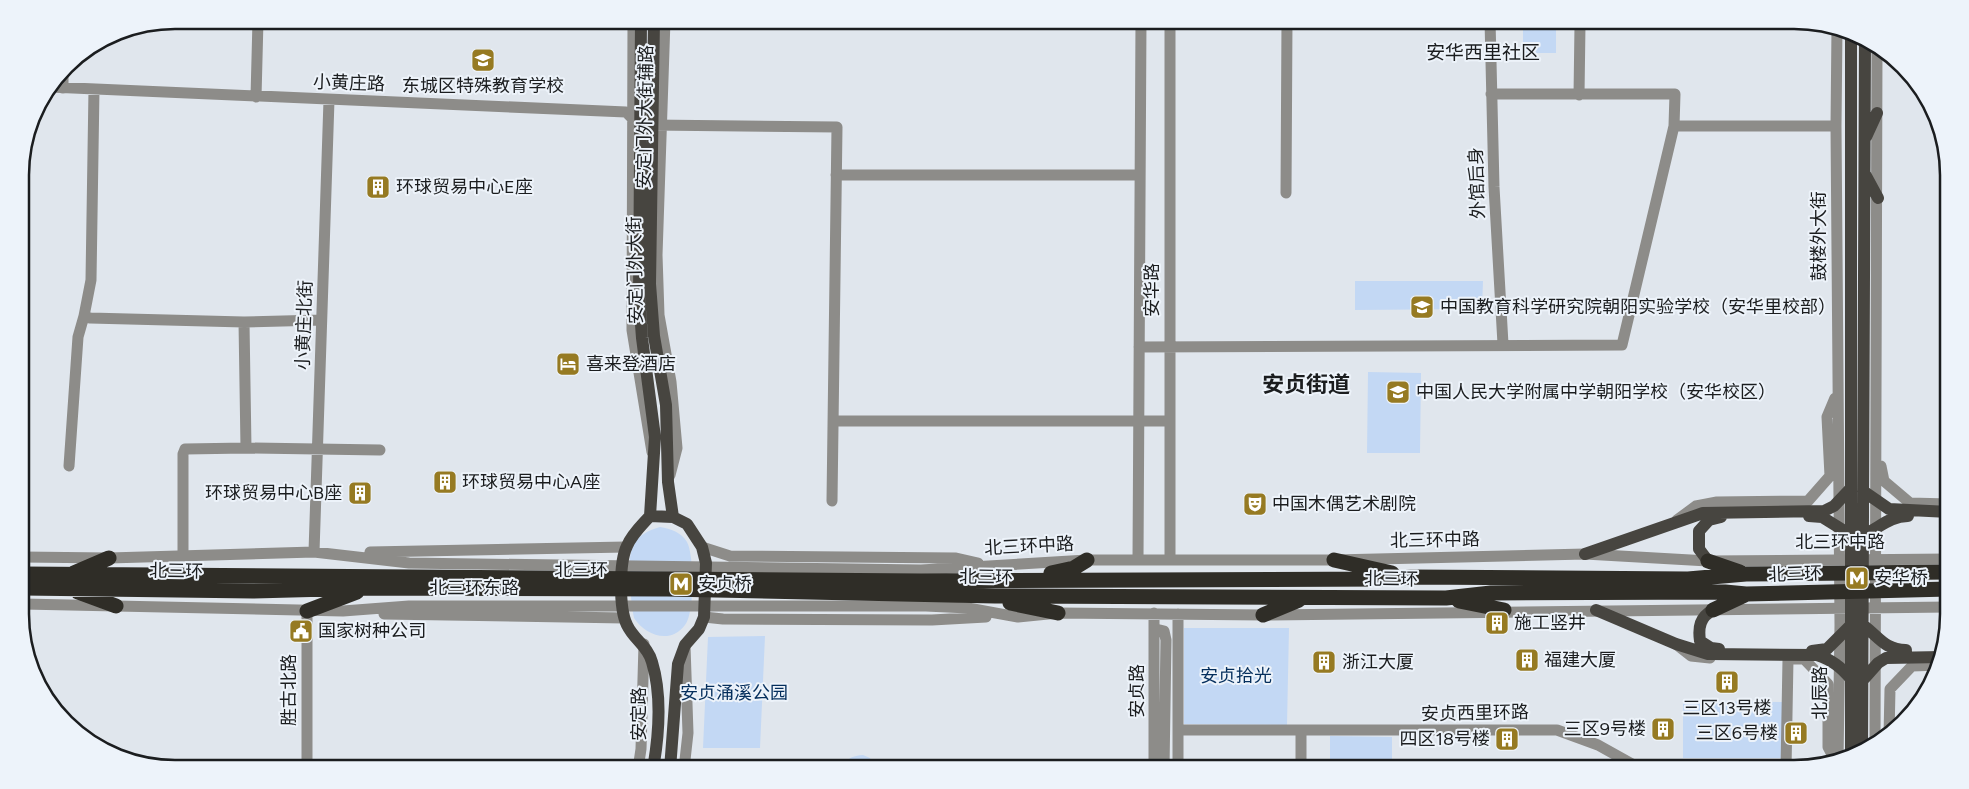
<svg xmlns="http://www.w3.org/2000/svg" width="1969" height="789" viewBox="0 0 1969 789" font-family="Figtree,'Noto Sans SC',sans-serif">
<rect width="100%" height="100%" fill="#e0e6ed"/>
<path fill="#c3d8f4" d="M1523 20H1556V53H1523Z
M1355 281H1483L1482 309 1355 310Z
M1368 372 1421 373 1420 453H1367Z
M660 527C671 529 681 532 687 542 694 554 695 613 685 625 670 645 645 635 634 618 631 606 631 594 630 582 629 553 628 536 660 527Z
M1184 628H1289L1287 725 1184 724Z
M765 636 760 748H703L708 637Z
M1683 701 1784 702 1783 758H1683Z
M1330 736 1392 737V769H1330Z
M863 755 870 758 874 769H843C845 758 853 756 863 755Z
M1509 759 1572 761V769H1509Z"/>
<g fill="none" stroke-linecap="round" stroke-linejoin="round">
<path stroke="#8d8c89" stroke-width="11" d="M633 20 632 330 652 452
M665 20 657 255 659 315 671 382 677 448 670 475
M1490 20 1494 187 1503 344
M1837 27 1836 126 1840 625 1838 762
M50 87 626 112 640 126
M63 88V71
M1579 95 1580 25 1597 20
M256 97 258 20
M652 125 837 127 832 501
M1674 126H1836
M836 175H1140
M1286 193 1287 20
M84 316 90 318 244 322 321 320
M244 322 246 448
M1139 347 1622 345 1674 126 1675 94H1491
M833 421H1170
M69 466 78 337 84 316 91 280 94 89
M1881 466 1884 481 1910 503 1949 504
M1677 520 1696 506 1717 502 1808 501 1830 476 1827 417 1835 398
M702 547 730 556 956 558 978 563
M314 552 329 100
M370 552 626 547
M183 556V454L185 449 246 448 380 450
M22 557 109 558 314 552 409 563 921 570 1087 560H1334L1585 554 1708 561 1949 559
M1138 560 1141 20
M1170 560V20
M23 604 343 611 409 606H926L968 608 1018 617 1058 613 1263 615 1949 607
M307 611V769
M1154 613V769
M384 614 624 618
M1178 614V769
M704 617 723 619 932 620 986 617
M1154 634 1160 630 1164 631 1166 640 1164 769
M1677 645 1691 656 1710 658
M1793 659H1804L1828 684V747L1836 762
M1179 730H1557L1598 745 1641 769
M1889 736 1890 689 1912 666 1940 665
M1875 744 1877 45
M638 769 641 749 644 644
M684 769 688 733 685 646
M1301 769V730
M1786 769 1788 659"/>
<path stroke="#474540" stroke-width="12" d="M641 20 639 298 642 338 655 437 650 516
M654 20 650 284 654 336 666 405 668 482 673 517
M1851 32V757
M1866 137 1877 113
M1865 174 1878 198
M1863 491 1889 509 1949 512
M650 516 673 517 687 524 702 547 706 563 704 617 699 629 685 645 678 664 670 769
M650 516C641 526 632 534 627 546 619 562 619 609 627 625 634 640 648 646 652 662 662 695 659 735 653 769
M1809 516 1822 517 1851 535
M1863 535C1879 528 1890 516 1908 516
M1585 554 1703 513 1824 511 1834 506 1851 488
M1708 561 1699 549V531L1709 520 1721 517
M1596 610 1676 644 1708 654 1817 655C1832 660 1841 667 1851 679
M1713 610C1700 617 1698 627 1700 641L1711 648 1719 649
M1863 625C1879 637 1885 650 1906 650
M1812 651 1827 649 1851 625
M1862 681 1878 663 1886 658 1942 657
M1862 751 1865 39"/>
<path stroke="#2f2d27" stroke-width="15" d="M1334 560 1392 573
M1708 561 1740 572
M74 573 109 558
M1051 573 1074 568 1087 560
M23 574 921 581 1391 579 1411 577 1688 579 1746 574 1949 572
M23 588 253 591 367 588 667 589 995 596 1446 598 1491 593 1725 592 1746 594 1949 589
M78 592 116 606
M1459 601 1504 610
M1010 603 1058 613
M1713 610 1745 595
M307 611 357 592
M1263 615 1299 600"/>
</g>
<defs>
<g id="school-square" transform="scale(1.25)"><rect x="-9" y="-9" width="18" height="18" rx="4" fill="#967a22" stroke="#edf3fa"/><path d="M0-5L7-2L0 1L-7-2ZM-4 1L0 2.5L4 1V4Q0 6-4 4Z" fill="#fff"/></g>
<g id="building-square" transform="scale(1.25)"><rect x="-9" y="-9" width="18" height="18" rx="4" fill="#967a22" stroke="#edf3fa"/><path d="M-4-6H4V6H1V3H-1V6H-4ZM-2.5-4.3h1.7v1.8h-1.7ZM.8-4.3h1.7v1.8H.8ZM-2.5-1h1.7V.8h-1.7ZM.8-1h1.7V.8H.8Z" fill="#fff"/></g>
<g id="hotel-square" transform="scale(1.25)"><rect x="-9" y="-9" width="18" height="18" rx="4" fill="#967a22" stroke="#edf3fa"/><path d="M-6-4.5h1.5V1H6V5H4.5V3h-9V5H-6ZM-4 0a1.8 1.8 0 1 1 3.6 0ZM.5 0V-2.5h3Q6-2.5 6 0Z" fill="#fff"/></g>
<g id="theatre-square" transform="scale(1.25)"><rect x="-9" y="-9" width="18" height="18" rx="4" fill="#967a22" stroke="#edf3fa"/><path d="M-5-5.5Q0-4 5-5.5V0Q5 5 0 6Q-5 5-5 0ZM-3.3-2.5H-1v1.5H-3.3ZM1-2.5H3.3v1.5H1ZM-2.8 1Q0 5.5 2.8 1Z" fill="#fff"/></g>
<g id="metro-square" transform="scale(1.25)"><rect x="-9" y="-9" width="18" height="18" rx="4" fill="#967a22" stroke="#edf3fa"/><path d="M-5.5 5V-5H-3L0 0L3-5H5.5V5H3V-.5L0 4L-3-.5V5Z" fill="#fff"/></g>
<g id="civic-square" transform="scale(1.25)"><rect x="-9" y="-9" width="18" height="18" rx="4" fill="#967a22" stroke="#edf3fa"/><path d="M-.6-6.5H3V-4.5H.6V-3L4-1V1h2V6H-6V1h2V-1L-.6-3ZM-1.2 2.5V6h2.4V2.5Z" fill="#fff"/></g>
</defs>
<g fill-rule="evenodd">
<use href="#school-square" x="483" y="60"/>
<use href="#building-square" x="378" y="187"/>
<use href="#school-square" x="1422" y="307"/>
<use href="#hotel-square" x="568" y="364"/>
<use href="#school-square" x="1398" y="392"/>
<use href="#building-square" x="445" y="482"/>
<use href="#building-square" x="360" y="493"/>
<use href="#theatre-square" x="1255" y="504"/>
<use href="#metro-square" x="1857" y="578"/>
<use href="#metro-square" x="681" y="584"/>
<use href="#building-square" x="1497" y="623"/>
<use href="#civic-square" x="301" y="631"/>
<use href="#building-square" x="1527" y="660"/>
<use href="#building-square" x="1324" y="662"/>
<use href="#building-square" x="1727" y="682"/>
<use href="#building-square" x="1663" y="729"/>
<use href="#building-square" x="1796" y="733"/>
<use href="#building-square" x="1507" y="739"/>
</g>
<g text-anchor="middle" stroke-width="4" stroke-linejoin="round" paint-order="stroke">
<g font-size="18" fill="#1b1d1f" stroke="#edf3fa">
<text transform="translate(349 83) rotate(2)" y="6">小黄庄路</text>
<text transform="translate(645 117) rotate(-89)" y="6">安定门外大街辅路</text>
<text transform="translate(1477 183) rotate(-92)" y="6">外馆后身</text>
<text transform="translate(1819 236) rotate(-90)" y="6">鼓楼外大街</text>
<text transform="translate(635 270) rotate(-91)" y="6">安定门外大街</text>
<text transform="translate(1152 290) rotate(-90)" y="6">安华路</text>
<text transform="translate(304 325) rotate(-88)" y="6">小黄庄北街</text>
<text transform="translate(1435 540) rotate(-1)" y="6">北三环中路</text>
<text x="1840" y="548">北三环中路</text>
<text transform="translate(1029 546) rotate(-3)" y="6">北三环中路</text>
<text x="581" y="576">北三环</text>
<text transform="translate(176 571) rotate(1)" y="6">北三环</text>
<text transform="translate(1795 574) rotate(-2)" y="6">北三环</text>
<text transform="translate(986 577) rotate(1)" y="6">北三环</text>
<text transform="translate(1391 579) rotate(1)" y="6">北三环</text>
<text x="474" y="594">北三环东路</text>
<text transform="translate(289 690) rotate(-90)" y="6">胜古北路</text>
<text transform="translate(1137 691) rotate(-90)" y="6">安贞路</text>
<text transform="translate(1820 693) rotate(-90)" y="6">北辰路</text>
<text transform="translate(1475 713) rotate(-1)" y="6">安贞西里环路</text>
<text transform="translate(639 714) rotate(-90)" y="6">安定路</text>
</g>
<g font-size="18" fill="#1b1d1f" stroke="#edf3fa" text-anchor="start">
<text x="483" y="92" text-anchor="middle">东城区特殊教育学校</text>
<text x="396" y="193">环球贸易中心E座</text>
<text x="1440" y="313">中国教育科学研究院朝阳实验学校（安华里校部）</text>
<text x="586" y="370">喜来登酒店</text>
<text x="1416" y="398">中国人民大学附属中学朝阳学校（安华校区）</text>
<text x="462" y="488">环球贸易中心A座</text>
<text x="342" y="499" text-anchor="end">环球贸易中心B座</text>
<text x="1272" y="510">中国木偶艺术剧院</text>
<text x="1874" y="584">安华桥</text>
<text x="698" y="590">安贞桥</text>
<text x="1514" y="629">施工竖井</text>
<text x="318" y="637">国家树种公司</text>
<text x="1544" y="666">福建大厦</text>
<text x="1342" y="668">浙江大厦</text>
<text x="1727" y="714" text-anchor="middle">三区13号楼</text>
<text x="1646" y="735" text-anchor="end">三区9号楼</text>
<text x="1778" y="739" text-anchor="end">三区6号楼</text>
<text x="1490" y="745" text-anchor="end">四区18号楼</text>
</g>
<g font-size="18" fill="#042e5c" stroke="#edf3fa">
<text x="1236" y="682">安贞拾光</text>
<text x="734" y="699">安贞涌溪公园</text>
</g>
<g font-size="19" fill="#1b1d1f" stroke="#edf3fa">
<text x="1483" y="59">安华西里社区</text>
</g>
<g font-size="22" font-weight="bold" fill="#1b1d1f" stroke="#edf3fa">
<text x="1306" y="392">安贞街道</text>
</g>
</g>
<path d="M0 0H1969V789H0ZM175 29H1794A146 146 0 0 1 1940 175V614A146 146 0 0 1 1794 760H175A146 146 0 0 1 29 614V175A146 146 0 0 1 175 29Z" fill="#edf3fa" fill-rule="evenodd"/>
<path fill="none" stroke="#1b1d1f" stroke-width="2.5" d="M175 29H1794A146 146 0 0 1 1940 175V614A146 146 0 0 1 1794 760H175A146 146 0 0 1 29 614V175A146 146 0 0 1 175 29Z"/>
</svg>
